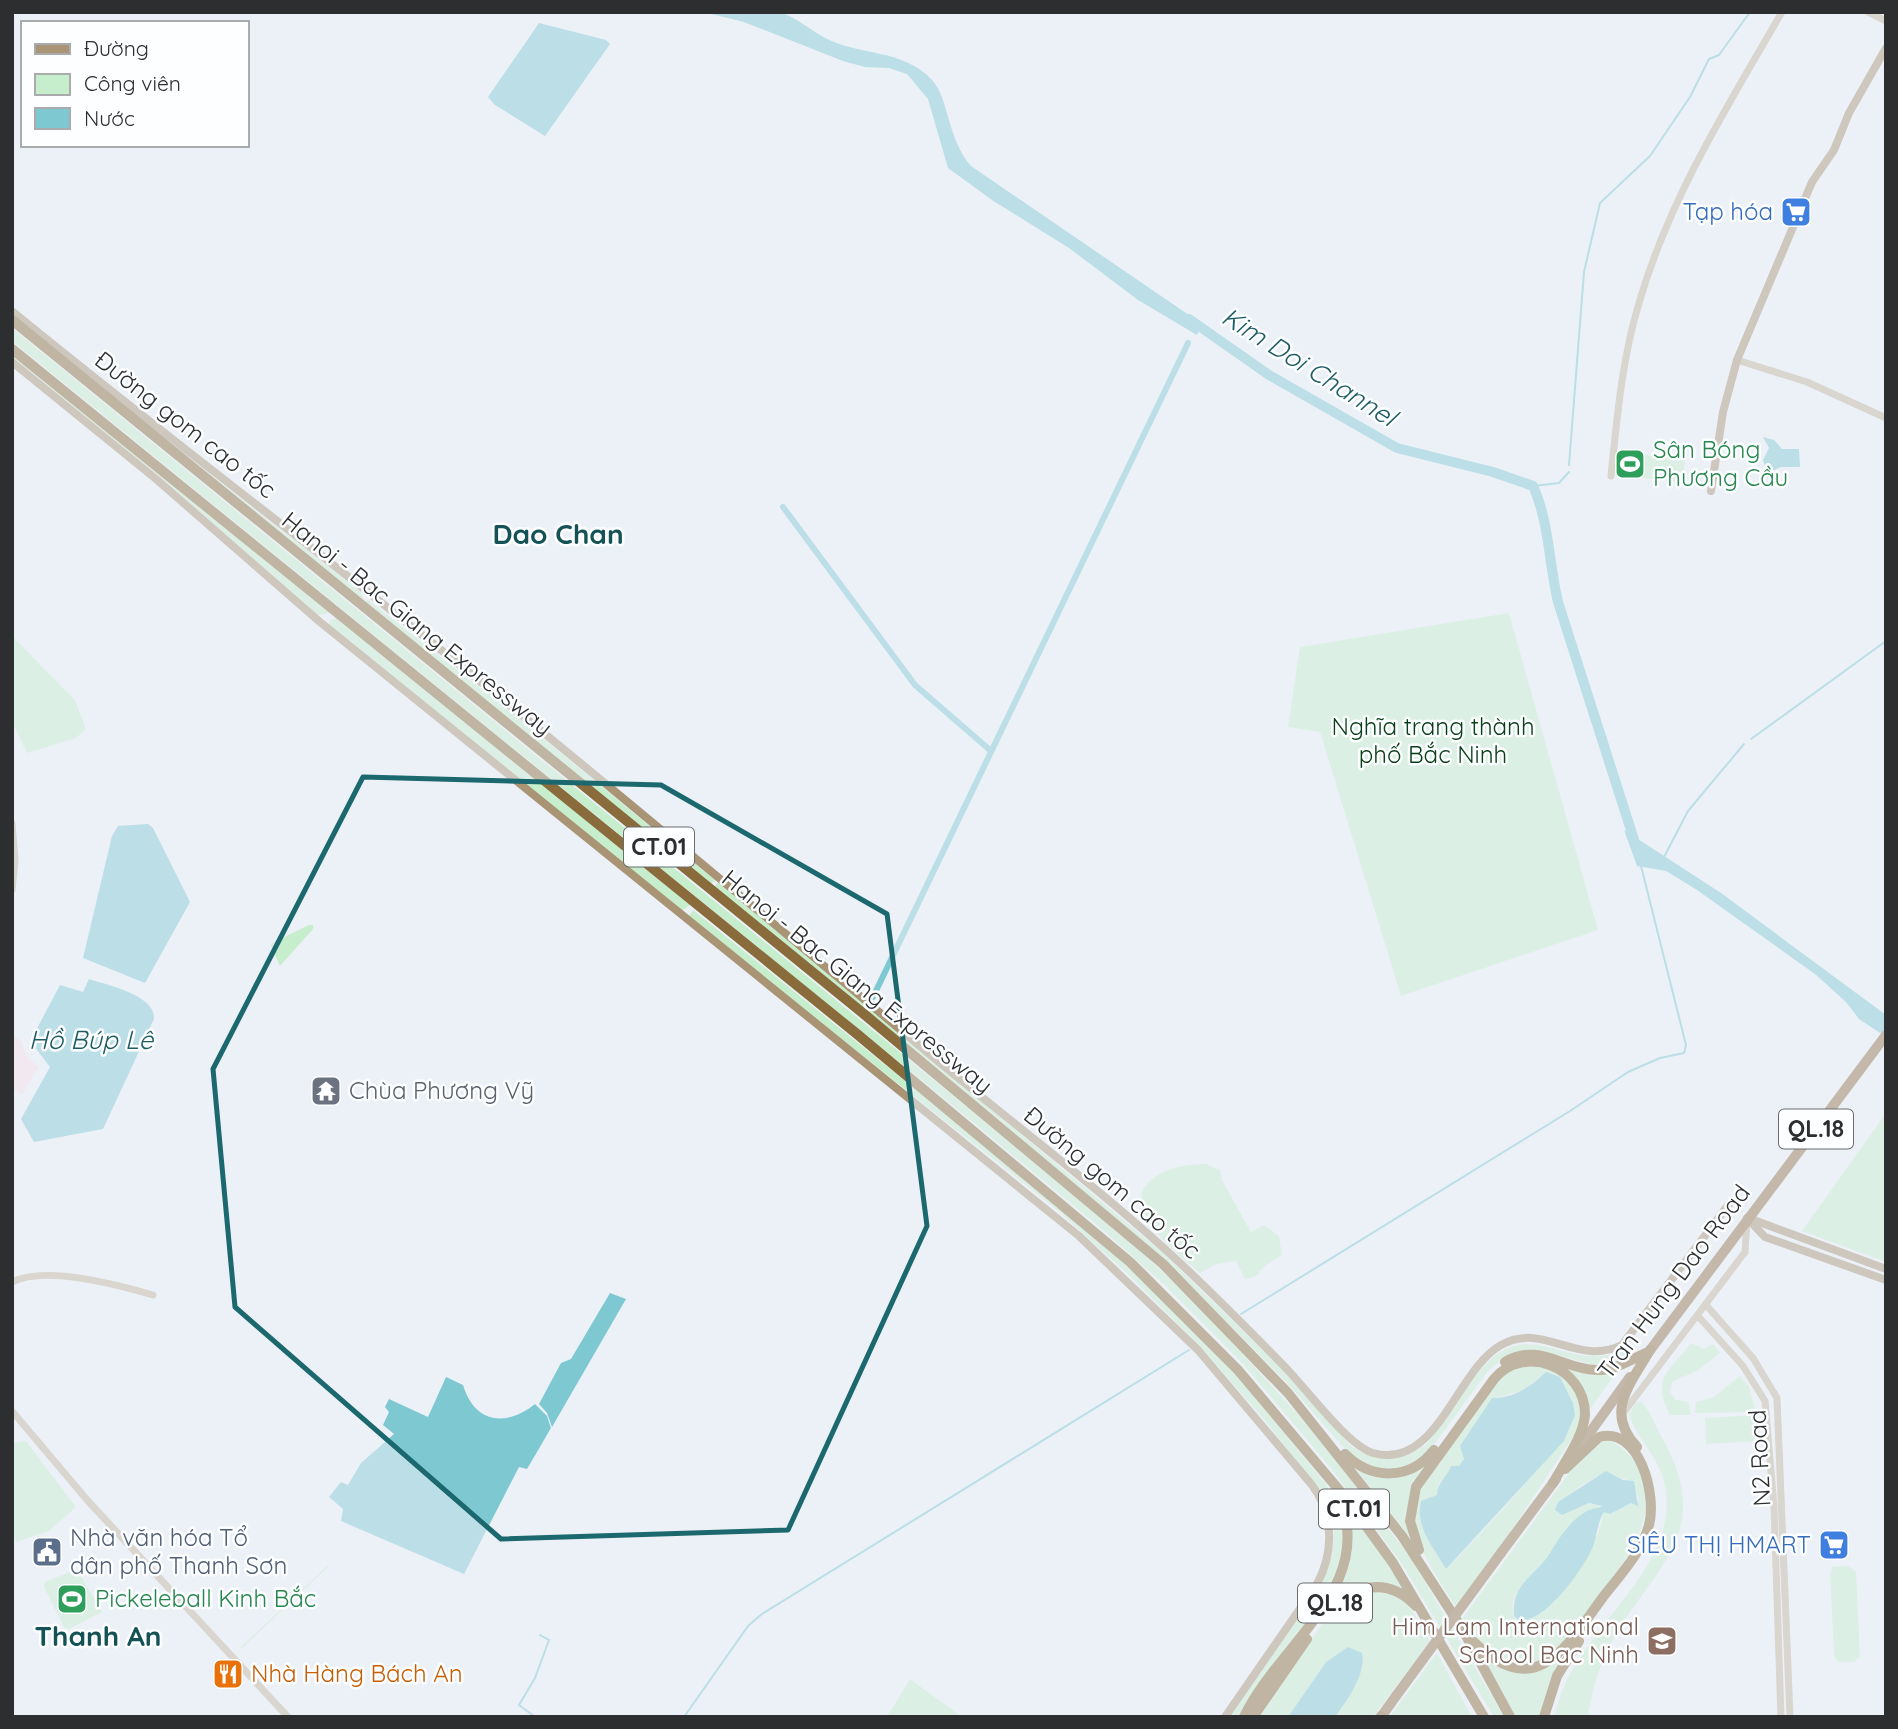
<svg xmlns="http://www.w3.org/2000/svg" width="1898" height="1729" viewBox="0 0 1898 1729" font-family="Quicksand,sans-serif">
<rect width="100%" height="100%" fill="#ecf1f7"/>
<path fill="#f8dee6" d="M12 1035 22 1041 25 1054 38 1067 22 1095 12 1088Z"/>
<path fill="#c7eecc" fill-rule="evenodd" d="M12 328 1114 1227 1191 1298 1313 1431 1411 1558 1504 1717H1494L1402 1564 1330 1467 1244 1365 1169 1289 1104 1231 946 1100 12 341Z
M12 354 331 613 318 615 160 477 12 358Z
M169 442 359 591 363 596 361 599Z
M1613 451 1685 460 1682 483 1610 474Z
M368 600 511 712 715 880 711 884 364 602Z
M1509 613 1598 930 1401 996 1320 732 1288 727 1300 647Z
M337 618 690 905 682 911 329 625 330 620Z
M12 636 75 700 86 729 76 738 27 753 12 722Z
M717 883H721L1164 1254 1282 1369 1350 1445C1375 1464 1402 1463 1427 1444 1445 1420 1475 1370 1497 1354 1542 1323 1581 1378 1627 1346L1630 1350 1617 1362 1601 1367 1543 1351 1507 1356 1488 1371 1436 1442 1418 1461 1404 1468 1379 1470 1351 1456 1289 1385 1177 1272 1081 1189 714 888Z
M693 910 1085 1226 1223 1358 1325 1483 1340 1510 1345 1549 1332 1586 1241 1717H1229L1322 1581 1332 1555 1334 1532 1323 1495 1263 1418 1200 1346 1131 1277 1056 1209 694 922 689 916Z
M309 925H313V929L280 966 270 944Z
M1886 1113V1262L1802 1231Z
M1206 1164 1220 1170 1222 1180 1251 1232 1264 1225 1279 1236 1282 1255 1265 1266 1255 1277 1245 1279 1236 1261 1217 1264 1200 1273C1179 1254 1133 1222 1143 1190 1155 1169 1184 1164 1206 1164Z
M1691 1343 1703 1349 1713 1344 1720 1353 1698 1370 1672 1382 1670 1392 1676 1400 1688 1402 1691 1415H1670C1651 1378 1668 1373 1691 1343Z
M1557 1362 1618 1370 1588 1412Z
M1548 1366C1574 1386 1585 1395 1578 1429L1511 1531 1456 1607C1441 1584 1409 1537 1413 1510 1415 1486 1494 1374 1516 1367 1525 1364 1539 1366 1548 1366ZM1546 1372C1560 1381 1576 1395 1574 1414 1573 1437 1467 1549 1446 1569 1433 1546 1415 1528 1421 1501L1437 1495 1439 1483 1448 1474 1451 1466H1459L1464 1459 1461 1449 1492 1399 1522 1391Z
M1740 1376 1749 1387 1756 1412 1695 1413 1696 1402 1714 1397Z
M1641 1401C1651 1412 1657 1429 1665 1443 1715 1537 1650 1569 1610 1645 1598 1668 1592 1692 1588 1717H1555C1568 1633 1682 1573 1665 1486 1660 1458 1638 1441 1629 1415L1635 1403Z
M1758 1415 1759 1441 1706 1444 1705 1418Z
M1610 1440C1685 1487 1629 1555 1594 1604 1579 1624 1560 1657 1534 1663 1502 1672 1479 1642 1462 1619L1575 1465 1595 1442ZM1601 1474 1628 1480 1639 1499 1610 1514 1604 1512 1598 1534 1515 1619C1504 1593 1534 1575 1546 1558 1564 1535 1573 1515 1602 1507L1589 1503 1562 1515 1577 1488Z
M26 1441 76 1507 49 1531 16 1542 12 1531V1443Z
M1430 1458 1416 1482 1409 1536 1355 1468 1377 1476Z
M1346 1502 1412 1596 1375 1583 1315 1623C1345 1581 1361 1554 1346 1502Z
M330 1565 242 1648H240L327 1566Z
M1849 1566 1856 1572 1860 1657 1854 1662H1838L1834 1655 1830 1574 1832 1567Z
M77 1569 102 1612 69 1629 64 1627 44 1587 45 1582Z
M1358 1590C1409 1594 1405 1598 1430 1641L1373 1717H1335L1354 1686 1326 1662 1288 1717H1255L1331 1612Z
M1437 1653 1472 1717H1390L1396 1708Z
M1482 1656 1511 1671 1560 1657 1563 1659 1541 1717H1514Z
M910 1679 962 1717H887Z"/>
<path fill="#7ec8d2" d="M703 12C727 12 754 9 778 12 794 15 810 30 825 38 860 56 904 49 932 80 949 98 947 139 971 166L1202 324 1197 335 1138 300 1069 248 992 200 948 168 928 99 907 74 889 68 865 67 843 61 744 22Z
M539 23 606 40 610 44 545 136 495 105 488 97Z
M1763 437 1774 440 1782 449H1799L1800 467H1781L1767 473 1763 460 1769 448Z
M118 826 148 824 153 828 190 902 145 983 83 958 112 836Z
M1624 830 1721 893 1886 1015V1037L1859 1019 1846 1002 1815 974 1697 890 1666 871 1637 866Z
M89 979C107 985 156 995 154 1019L103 1129 34 1142 21 1119 50 1067 34 1046V1034L60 985 83 992Z
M610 1293 626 1299 552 1427 547 1413 539 1404 561 1363 571 1359Z
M1546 1372 1560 1377 1573 1403 1575 1415 1564 1441 1446 1569C1433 1546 1415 1528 1421 1501L1437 1495C1437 1482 1447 1478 1451 1466H1459L1464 1459 1460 1446 1492 1398C1514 1398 1530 1387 1546 1372Z
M446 1377 463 1385C475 1424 506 1427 535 1404L547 1416 551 1428 527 1469 519 1467 464 1574 341 1521 343 1509 329 1497 341 1482 348 1485 361 1463 394 1434 383 1425 389 1412 385 1407 389 1399 428 1417Z
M1606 1471 1623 1480 1634 1481 1638 1506 1631 1503 1610 1514 1604 1512C1597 1523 1597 1537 1592 1549 1582 1570 1544 1625 1518 1620L1514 1616C1511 1585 1533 1577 1548 1556 1559 1539 1568 1522 1587 1511 1592 1508 1598 1509 1602 1506L1589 1503 1562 1515 1555 1510 1558 1502Z
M1348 1647 1362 1653C1367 1673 1346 1702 1335 1717H1288L1326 1662Z"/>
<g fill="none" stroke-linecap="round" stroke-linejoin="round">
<path stroke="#7ec8d2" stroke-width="2" d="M1569 465 1584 272 1600 203 1650 156 1690 97 1709 59 1719 55 1750 12
M1533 486 1559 483 1569 472
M1751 739 1886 641
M1664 857 1688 811 1744 744
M1241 1314 1570 1111 1628 1072 1660 1058 1684 1053 1686 1045 1641 866
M535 1717 519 1705 535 1678 549 1640 540 1635
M684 1717 748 1626 762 1614 1189 1350"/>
<path stroke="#7ec8d2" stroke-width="6" d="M783 507 915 685 991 751
M873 997 1188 343"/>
<path stroke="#7ec8d2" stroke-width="10" d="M1189 319 1269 375 1397 448 1493 472 1533 486C1549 521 1549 564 1558 602L1637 849"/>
<path stroke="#c1b39d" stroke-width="7" d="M1868 12 1886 21
M1737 360 1807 382 1886 418
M1611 476C1617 418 1622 359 1639 303 1669 199 1728 105 1782 12
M12 823 15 861 12 890
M12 1282C46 1265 118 1285 153 1295
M1706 1305 1753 1358 1777 1398 1790 1717
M1698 1316 1743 1366 1765 1401 1774 1507 1781 1717
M12 1411 88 1501 288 1717
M1624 1412 1745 1252 1747 1220"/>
<path stroke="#a99475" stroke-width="8" d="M12 311C150 424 292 531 431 642 603 779 770 921 939 1062 1011 1122 1087 1179 1157 1242 1201 1281 1243 1324 1284 1366 1305 1387 1347 1445 1373 1453 1437 1471 1456 1370 1501 1345 1543 1321 1577 1367 1622 1345L1729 1204
M12 362 156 479 320 622 1079 1236 1198 1350 1312 1485C1334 1515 1334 1552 1317 1584L1225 1717
M1711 491 1723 412 1737 360 1812 182 1834 150 1849 113 1886 48
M1747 1218 1765 1237 1886 1280
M1751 1219 1886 1269"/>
<path stroke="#90744a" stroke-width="10" d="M1645 1357 1886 1035
M1573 1456 1630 1377
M1501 1553 1556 1479
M1381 1717 1396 1696"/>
<path stroke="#896b3c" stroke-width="10" d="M12 320 870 1019 1163 1264 1288 1393 1402 1536 1463 1630 1510 1717
M12 349 857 1034 1130 1262 1238 1370 1345 1497 1393 1563 1484 1717
M1505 1362C1539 1342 1562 1369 1596 1370 1614 1371 1632 1359 1648 1352
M1637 1447C1604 1412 1630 1385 1650 1350
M1345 1454C1371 1480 1410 1481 1434 1450
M1419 1550 1410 1521 1416 1487 1494 1379C1524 1343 1585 1367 1585 1414 1584 1436 1564 1463 1553 1483
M1323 1618C1347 1586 1386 1574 1416 1606
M1474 1642C1535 1703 1566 1648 1603 1597 1620 1575 1642 1552 1649 1525 1657 1496 1640 1426 1599 1437L1565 1469
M1244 1717C1279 1643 1379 1586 1338 1495
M1253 1717 1307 1639
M1381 1717V1716
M1544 1717 1557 1676 1579 1641"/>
<path stroke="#90744a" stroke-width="10" d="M1396 1696 1501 1553"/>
</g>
<path d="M0 0H1898V1729H0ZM363 777 661 785 887 914 927 1226 788 1530 501 1539 235 1307 213 1069Z" fill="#ecf1f7" fill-opacity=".55" fill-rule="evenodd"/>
<path fill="none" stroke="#1b686e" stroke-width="5" stroke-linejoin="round" d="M363 777 661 785 887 914 927 1226 788 1530 501 1539 235 1307 213 1069Z"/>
<defs>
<g id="supermarket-square" transform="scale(1.575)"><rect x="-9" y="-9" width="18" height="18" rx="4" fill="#3f7fe0" stroke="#fdfeff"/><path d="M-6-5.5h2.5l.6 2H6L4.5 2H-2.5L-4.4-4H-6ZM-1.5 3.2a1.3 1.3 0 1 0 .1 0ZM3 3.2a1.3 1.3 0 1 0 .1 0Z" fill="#fff"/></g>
<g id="stadium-square" transform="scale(1.575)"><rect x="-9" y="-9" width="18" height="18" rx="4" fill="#2e9e5b" stroke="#fdfeff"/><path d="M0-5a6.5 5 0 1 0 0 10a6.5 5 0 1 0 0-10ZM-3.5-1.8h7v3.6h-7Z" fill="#fff"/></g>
<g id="temple-square" transform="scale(1.575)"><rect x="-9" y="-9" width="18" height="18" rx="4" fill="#6b7280" stroke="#fdfeff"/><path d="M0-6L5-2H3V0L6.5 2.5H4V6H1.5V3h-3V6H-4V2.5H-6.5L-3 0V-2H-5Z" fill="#fff"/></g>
<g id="civic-square" transform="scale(1.575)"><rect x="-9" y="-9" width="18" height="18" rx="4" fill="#5c6f8a" stroke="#fdfeff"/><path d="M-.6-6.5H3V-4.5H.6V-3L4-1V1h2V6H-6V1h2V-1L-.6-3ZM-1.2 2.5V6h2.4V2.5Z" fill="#fff"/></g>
<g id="school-square" transform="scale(1.575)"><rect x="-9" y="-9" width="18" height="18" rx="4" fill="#8d6e63" stroke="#fdfeff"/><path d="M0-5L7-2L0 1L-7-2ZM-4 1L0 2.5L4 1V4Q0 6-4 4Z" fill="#fff"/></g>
<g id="restaurant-square" transform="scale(1.575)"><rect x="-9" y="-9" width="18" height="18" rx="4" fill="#e8710a" stroke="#fdfeff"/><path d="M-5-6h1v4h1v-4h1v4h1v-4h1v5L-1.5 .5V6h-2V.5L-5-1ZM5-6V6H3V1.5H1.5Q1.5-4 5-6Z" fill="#fff"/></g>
</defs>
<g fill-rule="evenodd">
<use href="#supermarket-square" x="1796" y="212"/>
<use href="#stadium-square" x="1630" y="464"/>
<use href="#temple-square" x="326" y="1091"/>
<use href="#supermarket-square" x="1834" y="1545"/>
<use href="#civic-square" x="47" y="1552"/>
<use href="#stadium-square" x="72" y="1599"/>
<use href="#school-square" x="1662" y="1641"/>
<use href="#restaurant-square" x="228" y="1674"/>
</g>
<g text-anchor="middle" stroke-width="5" stroke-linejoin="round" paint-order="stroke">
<g fill="#fdfeff" stroke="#6b6c6e" stroke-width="2">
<rect x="624" y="827.5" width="70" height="39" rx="5"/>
<rect x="1779" y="1109.5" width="74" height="39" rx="5"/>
<rect x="1319" y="1489.5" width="70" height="39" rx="5"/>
<rect x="1298" y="1583.5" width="74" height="39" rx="5"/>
</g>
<g font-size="23" font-weight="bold" fill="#2c2e30">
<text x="659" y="855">CT.01</text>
<text x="1816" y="1137">QL.18</text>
<text x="1354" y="1517">CT.01</text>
<text x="1335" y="1611">QL.18</text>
</g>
<g font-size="24" fill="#366cbe" stroke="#fdfeff" text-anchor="end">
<text x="1773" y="220">Tạp hóa</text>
<text x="1811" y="1553">SIÊU THỊ HMART</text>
</g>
<g font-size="24" fill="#2c2e30" stroke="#fdfeff">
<text transform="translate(185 425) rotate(38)" y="8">Đường gom cao tốc</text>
<text transform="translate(417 624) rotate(39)" y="8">Hanoi - Bac Giang Expressway</text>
<text transform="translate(857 982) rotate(39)" y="8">Hanoi - Bac Giang Expressway</text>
<text transform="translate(1112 1183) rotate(40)" y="8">Đường gom cao tốc</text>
<text transform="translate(1674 1282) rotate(-53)" y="8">Tran Hung Dao Road</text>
<text transform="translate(1760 1458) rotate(-93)" y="8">N2 Road</text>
</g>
<g font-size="24" fill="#27864d" stroke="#fdfeff" text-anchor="start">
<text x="1653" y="458">Sân Bóng<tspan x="1653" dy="28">Phương Cầu</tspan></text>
<text x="95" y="1607">Pickeleball Kinh Bắc</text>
</g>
<g font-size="24" fill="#083e18" stroke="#fdfeff">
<text x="1433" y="735">Nghĩa trang thành<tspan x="1433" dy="28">phố Bắc Ninh</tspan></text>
</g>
<g font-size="24" fill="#5b616d" stroke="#fdfeff" text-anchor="start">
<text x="349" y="1099">Chùa Phương Vỹ</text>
</g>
<g font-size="24" fill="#4e5e75" stroke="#fdfeff" text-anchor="start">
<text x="70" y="1546">Nhà văn hóa Tổ<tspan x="70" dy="28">dân phố Thanh Sơn</tspan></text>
</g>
<g font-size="24" fill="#785e54" stroke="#fdfeff" text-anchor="end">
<text x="1639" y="1635">Him Lam International<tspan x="1639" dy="28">School Bac Ninh</tspan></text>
</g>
<g font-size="24" fill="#c56008" stroke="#fdfeff" text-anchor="start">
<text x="251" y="1682">Nhà Hàng Bách An</text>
</g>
<g font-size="26" font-style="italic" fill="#1e5c64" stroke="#fdfeff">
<text transform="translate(1309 367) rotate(32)" y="9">Kim Doi Channel</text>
<text x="91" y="1049">Hồ Búp Lê</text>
</g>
<g font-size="28" font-weight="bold" fill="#155256" stroke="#fdfeff">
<text x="558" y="544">Dao Chan</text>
<text x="98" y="1646">Thanh An</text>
</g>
</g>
<rect width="1898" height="1729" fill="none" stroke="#2c2e30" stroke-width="28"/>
<rect x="21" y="21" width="228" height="126" fill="#fdfeff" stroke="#a9abac" stroke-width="2"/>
<rect x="35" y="44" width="35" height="10" fill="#a99475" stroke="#a9abac" stroke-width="2"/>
<text x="84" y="56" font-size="21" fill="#2c2e30">Đường</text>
<rect x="35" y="74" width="35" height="21" fill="#c7eecc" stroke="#a9abac" stroke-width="2"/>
<text x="84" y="91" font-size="21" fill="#2c2e30">Công viên</text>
<rect x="35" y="108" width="35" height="21" fill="#7ec8d2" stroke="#a9abac" stroke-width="2"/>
<text x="84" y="126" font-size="21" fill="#2c2e30">Nước</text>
</svg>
